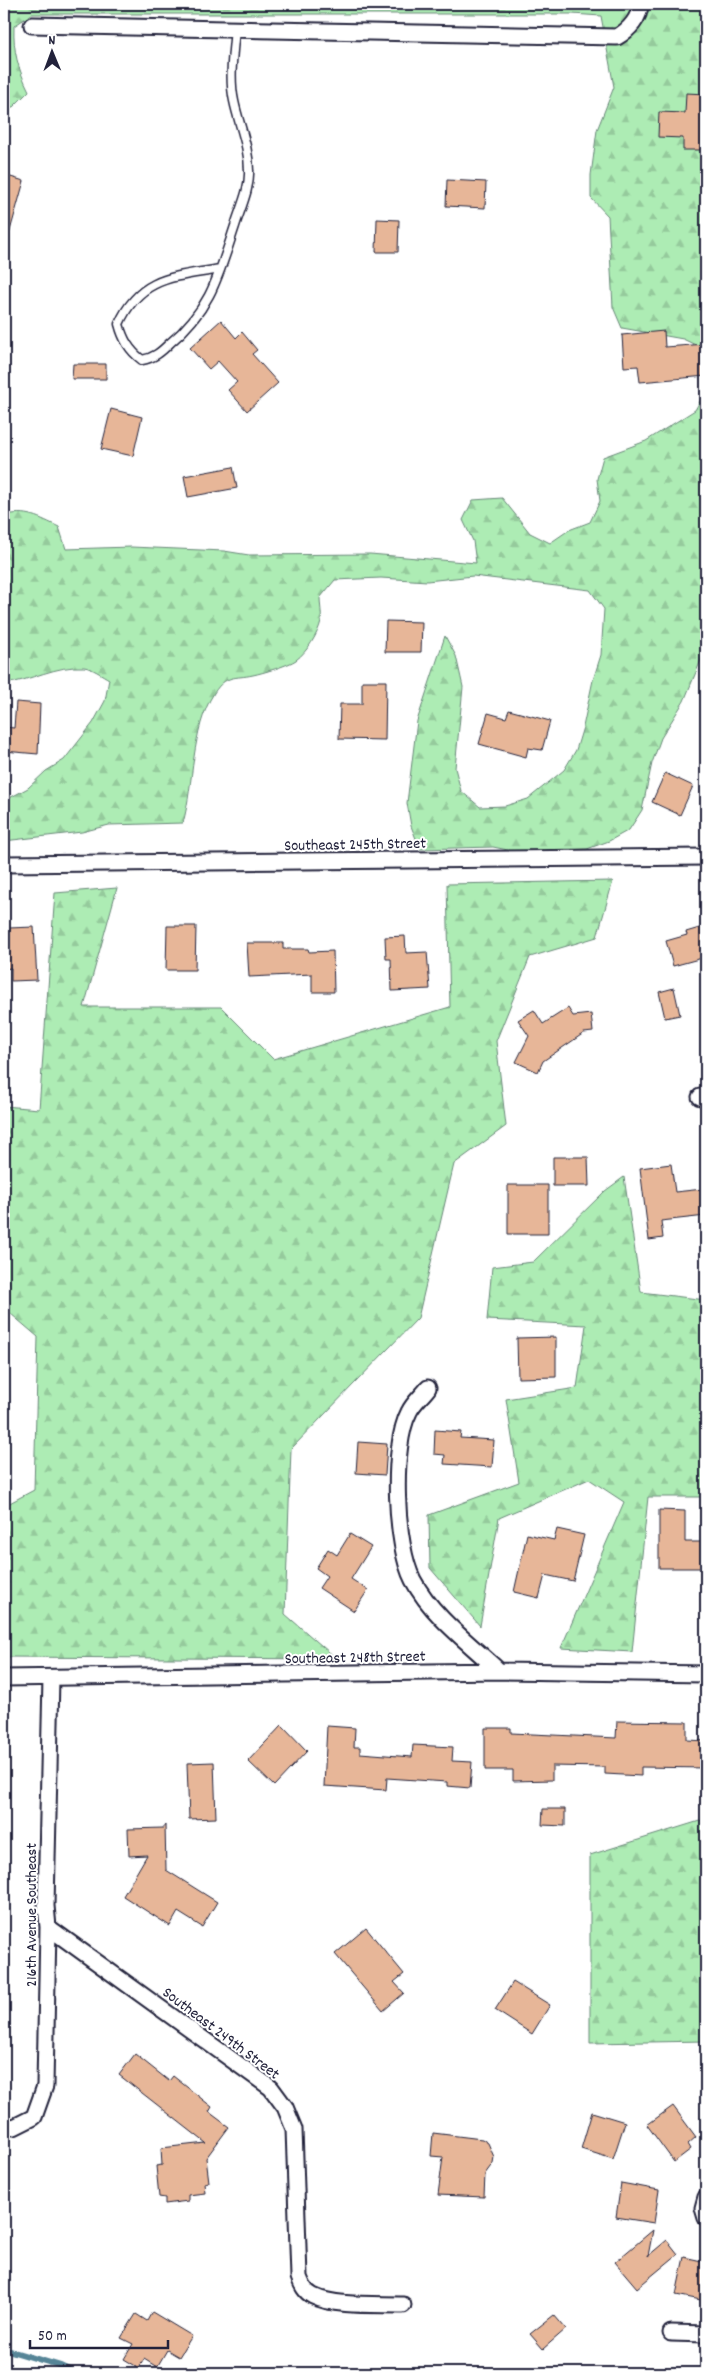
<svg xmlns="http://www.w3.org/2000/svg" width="710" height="2377" viewBox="0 0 710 2377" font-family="Dekko,sans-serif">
<defs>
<pattern id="forest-firs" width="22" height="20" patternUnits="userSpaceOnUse" patternTransform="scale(1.25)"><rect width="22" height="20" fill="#adecb4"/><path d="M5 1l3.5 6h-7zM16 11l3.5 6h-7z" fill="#95ca9c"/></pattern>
</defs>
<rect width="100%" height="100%" fill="#fff"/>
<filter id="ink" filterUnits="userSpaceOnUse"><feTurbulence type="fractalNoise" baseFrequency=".02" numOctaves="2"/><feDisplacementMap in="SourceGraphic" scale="10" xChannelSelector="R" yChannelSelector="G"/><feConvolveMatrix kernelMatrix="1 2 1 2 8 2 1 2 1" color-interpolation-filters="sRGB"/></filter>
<g filter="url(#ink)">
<path fill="url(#forest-firs)" stroke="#688778" d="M4 4H706V350L683 339 622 328 613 307 608 216 591 198V175L597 130 614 87 601 16 572 14H32L14 26C13 51 18 69 29 91L13 107H4Z
M706 391V648L684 701 661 738 652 763 642 810 629 830 609 841 587 849 518 852 493 847 420 849 411 826 407 803 417 721 445 636 456 656 463 687 455 768 461 791 480 807 505 806 528 799 564 770 576 750 583 727 593 680 601 655 604 609 590 590 473 576 427 581 381 578 335 580 320 598C320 605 322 614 321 621 318 634 307 652 296 660 289 665 263 673 253 675 235 679 226 674 214 693 191 729 194 784 183 823L109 825 82 832 4 841V801L28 788 46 771 64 760 93 723 105 701 109 679C102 675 92 668 84 667 56 665 30 681 4 684V516C25 509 40 518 59 527L66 549 131 547 224 551 249 555 370 554 476 563 473 541 463 520 473 500 502 498 530 533 550 543 569 530 590 522 600 501 597 479 603 457 646 441 695 410Z
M613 881 597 937 530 957 496 1041 506 1126 454 1164 418 1318 291 1449 285 1614 337 1659 4 1657V1506L34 1490 38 1337 4 1308V1106L39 1109 55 893 117 888 84 1007H221L273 1059 450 1007 447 884Z
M624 1177 641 1292 706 1300V1497H648L632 1652 561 1648 624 1502 589 1479 499 1518 480 1626 430 1568 429 1515 519 1482 506 1399 577 1388 586 1325 487 1320 492 1267 533 1262 605 1191Z
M706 1819V2041L590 2043V1855Z"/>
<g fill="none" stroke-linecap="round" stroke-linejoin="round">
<path stroke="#568597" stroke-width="5.5" d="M4 2349 61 2366 76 2373"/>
</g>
<path fill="#e7b698" stroke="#22223b" d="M686 93 706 94V150H683V138L658 137 659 112 685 113Z
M4 175 24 181 8 238 4 237Z
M447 180 486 182 485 208 446 206Z
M377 219 399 220 398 252H376Z
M221 320 236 338 242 332 257 350 252 354 278 383 247 411 228 390 237 382 218 361 209 369 190 348Z
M664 331 665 347 706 344V376L640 382 638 366 624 367 622 335Z
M73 364H106V379H72Z
M111 409 142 417 133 456 101 449Z
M233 467 237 488 188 497 184 476Z
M386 621 422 622 421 652H385Z
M362 681H386L385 740 339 739 340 704H362Z
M16 702 40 704 38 754 4 751V727L14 728Z
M509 710 550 721 542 750 528 748 526 757 479 744 488 713 506 718Z
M665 773 693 786 680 815 652 802Z
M167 926H196L195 970H166Z
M706 926V957L673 966 666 941 687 935 686 932Z
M34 927 37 980 11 981V968L4 969V942L9 941V928Z
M405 936 406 953 427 952 430 989 392 991 391 959H386L385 937Z
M247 943H283V949H308L309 952 333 951 334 992H312V974L249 977Z
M674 988 680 1015 665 1018 659 992Z
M568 1008 573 1016 591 1014 593 1032 584 1033 543 1061 538 1072 516 1062 529 1036 518 1020 534 1010 543 1024Z
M553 1157H588L589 1186H553Z
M671 1164 675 1192 703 1189 706 1216 661 1221 663 1238 649 1240 640 1168Z
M508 1185H548V1234H508Z
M556 1337V1377L518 1378 517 1338Z
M435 1430 461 1432 460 1438 494 1440 492 1467 444 1464 445 1455 434 1454Z
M358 1442 387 1444 385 1475 356 1473Z
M659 1510 685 1511V1542H706V1568H659Z
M557 1529 584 1535 573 1581 545 1575 539 1598 514 1592 527 1534 554 1540Z
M350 1534 371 1547 351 1579 368 1590 354 1611 319 1588 327 1576 316 1568 328 1549 337 1555Z
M617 1721 687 1722V1740L706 1741V1768L641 1767V1776L605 1774V1767L552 1766V1780L513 1781V1770H485V1728H511V1733L616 1738Z
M282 1725 307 1751 274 1786 248 1761Z
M327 1726 355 1728 354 1747H360V1753L412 1757 413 1745 453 1747 452 1761 472 1762 470 1788 447 1786V1782L387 1778 386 1790 324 1786Z
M214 1762 216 1818 189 1819 187 1763Z
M543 1809H565V1826L542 1825Z
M165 1825 166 1870 217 1902 202 1927 178 1912 170 1926 123 1896 147 1855 129 1856 128 1829 163 1828Z
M366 1928 404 1974 394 1982 404 1993 383 2011 335 1954Z
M513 1982 550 2005 532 2034 495 2010Z
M135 2054 169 2081 173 2076 212 2107 209 2112 229 2127 206 2158 209 2182 204 2183 205 2193 188 2195V2201L165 2204V2198L159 2197 156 2166 162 2165 161 2148 206 2143 119 2075Z
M673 2106 696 2137 688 2144 691 2149 674 2162 647 2125Z
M592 2112 625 2122 613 2159 581 2149Z
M433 2133 482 2139 488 2143 494 2157 493 2163 485 2174 484 2197 438 2195 443 2157 431 2156Z
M621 2183 659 2190 654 2223 616 2217Z
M653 2230 648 2256 667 2240 678 2254 637 2288 615 2262Z
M684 2257 706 2262V2301L676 2295Z
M152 2312 192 2336 179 2357 167 2350 157 2367 144 2359 139 2368 124 2359 133 2344 121 2338 136 2314 147 2321Z
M554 2315 566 2329 543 2349 530 2334Z"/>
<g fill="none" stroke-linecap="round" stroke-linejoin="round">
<g stroke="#22223b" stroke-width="11">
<path id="service" d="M220 269C175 277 140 276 119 324 123 339 129 350 142 360 154 358 161 352 170 343 211 309 219 274 235 226 240 209 250 189 249 171 249 146 239 125 234 101 229 78 233 52 235 29"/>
</g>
<g stroke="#22223b" stroke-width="19">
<path id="minor" d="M32 25 617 37C629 30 640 18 640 4
M4 864 706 857
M700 1097 706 1098
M428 1388C422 1396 413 1403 409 1412 391 1446 395 1546 413 1580 432 1616 469 1643 499 1671
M4 1678 499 1671 706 1674
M48 1927 271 2088 285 2107 294 2129 299 2277C302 2285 305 2292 313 2296 335 2307 377 2304 403 2305
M4 2126 14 2127 34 2117 45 2086 48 1927 46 1906 51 1678
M706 2197 703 2208 706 2218
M671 2333 706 2334"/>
</g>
<use href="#service" stroke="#fff" stroke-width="8"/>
<use href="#minor" stroke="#fff" stroke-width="15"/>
</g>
</g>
<g text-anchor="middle" stroke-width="4" stroke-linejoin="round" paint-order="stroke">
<g font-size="16" fill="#22223b" stroke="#fff">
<text transform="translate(355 843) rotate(-1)" y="6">Southeast 245th Street</text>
<text transform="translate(355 1656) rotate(-1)" y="6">Southeast 248th Street</text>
<text transform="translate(30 1915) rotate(-90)" y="6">216th Avenue Southeast</text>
<text transform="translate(222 2032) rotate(37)" y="6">Southeast 249th Street</text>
</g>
</g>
<rect width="710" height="2377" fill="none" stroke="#fff" stroke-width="20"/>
<rect x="10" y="10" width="690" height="2357" fill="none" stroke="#22223b" stroke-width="2" filter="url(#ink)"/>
<g transform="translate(52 52) rotate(359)" stroke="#ffffff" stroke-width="4" paint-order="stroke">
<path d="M0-4L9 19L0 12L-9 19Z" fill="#22223b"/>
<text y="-8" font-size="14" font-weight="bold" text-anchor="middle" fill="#22223b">N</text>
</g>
<path d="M30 2340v8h138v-8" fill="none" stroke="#22223b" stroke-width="2.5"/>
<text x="38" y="2340" font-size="15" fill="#22223b" stroke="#ffffff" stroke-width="4" paint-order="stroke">50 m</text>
</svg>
